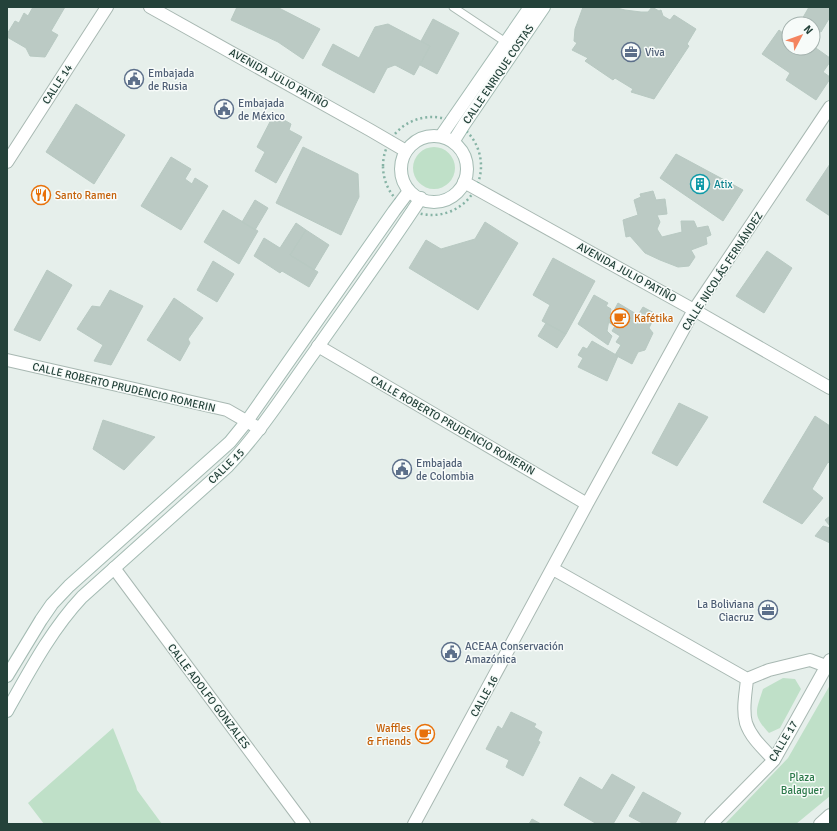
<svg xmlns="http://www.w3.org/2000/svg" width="837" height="831" viewBox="0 0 837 831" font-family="Signika,sans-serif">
<rect width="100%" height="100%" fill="#e6efeb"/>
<path fill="#bfe0c8" d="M413 168a21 21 0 1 1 42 0a21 21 0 1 1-42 0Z
M783 678 795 679 801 689 780 728 769 733C752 715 756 711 763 689Z
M830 685V796L796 824H725L788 758Z
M113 728 136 786 137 790 162 824H44L28 803Z"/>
<path fill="#bbcac4" stroke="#b8c9c2" d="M33 7H65L51 31 58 35 45 57 30 56 26 48 7 37V34L15 21 19 23 24 13 28 16Z
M237 7H277L320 29 303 59 278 42 231 20Z
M583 7H613L625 10 641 12H648L652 7 659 11 661 10 663 16 670 20 674 15 696 29 687 44 689 46 654 99 631 92 633 89 615 78 613 80 585 61 588 58 572 50 577 43 574 41 575 29Z
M809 7H830V17L821 32 813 28V24H806L801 21Z
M433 19 459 33 437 74 420 65 430 46 421 41Z
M388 24 430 46 414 75 395 65 387 68 374 93 322 65 333 44 359 58 375 27Z
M779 30 789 38V48H813V46L830 58V62L823 72 830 77V79L816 100 786 80 790 73 762 54Z
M76 104 125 135 94 184 46 152Z
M274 114 291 124 289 130 302 137 276 183 255 171 265 152 257 147Z
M303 147 358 174 359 197 341 235 276 203Z
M676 154 743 190 723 221 660 178Z
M171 157 191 169 185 179 192 184 195 178 208 186 181 230 141 206Z
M830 164V216L806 200Z
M653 191 656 200 665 199 667 214 657 215 660 222 657 229 662 237 682 232 681 221H694L697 228 708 226 711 235 706 237 707 244 691 250 695 257 689 266 678 267 660 260 645 253 630 236 626 237 623 220 638 215 634 200 641 197 640 194Z
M255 200 268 208 255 230 242 222Z
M223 210 258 231 239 264 204 242Z
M485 222 518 243 478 310 409 268 426 240 441 249 475 239Z
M296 223 306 230 290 255 318 272 309 287 282 271 280 273 254 256 264 238 280 248Z
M306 230 329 245 314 270 290 255Z
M767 251 792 268 764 313 736 296Z
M553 258 595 281 566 334 542 321 550 305 533 295Z
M213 261 234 274 217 302 197 290Z
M47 270 72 285 40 341 14 330Z
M110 290 143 306 111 365 94 361 103 345 77 329 92 306 100 307Z
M594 295 608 303 606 306 611 309 607 331 612 336 608 345 578 324Z
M174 298 203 318 188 339 190 343 180 361 147 340Z
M618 303 638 315 643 307 656 314 649 328 653 333 645 350 638 352 632 364 615 355 621 345 616 342 620 336 612 331 615 326 608 322Z
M546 323 566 334 557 348 538 336Z
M592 341 618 356 607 381 578 367 583 358 578 355 583 347 587 349Z
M679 403 708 417 677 466 652 453Z
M815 416 830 426V464L828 462 812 489 823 498 802 524 763 502Z
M103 420 155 437 124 470 93 449Z
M830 516V526L825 520Z
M823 526 830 528V543L815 536Z
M511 712 536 724 534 727 542 732 538 741 540 742 523 776 506 767 509 760 486 749 498 726 502 729Z
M612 774 635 787 613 824H597L564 805 580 777 602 790Z
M643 792 681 813 675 824H644L629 816Z
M532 819 541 824H529Z"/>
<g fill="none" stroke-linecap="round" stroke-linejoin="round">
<g stroke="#a8b8b2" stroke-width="9">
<path id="lane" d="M453 7 507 43"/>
</g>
<g stroke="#a8b8b2" stroke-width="14">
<path id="street" d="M150 7 370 130 406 151
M7 162 107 7
M464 182 694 310 830 388
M318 346 587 504
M7 360 227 410 260 429
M114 568 304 824
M553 569 747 679
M774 760C764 749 751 738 746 723 742 709 746 692 747 679L769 670 810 660 826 666
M414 824 587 504 694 310 830 107
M711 824 774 760 830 660
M820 824 830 815"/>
</g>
<g stroke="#a4bbb3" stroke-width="14">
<path id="secondary" d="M441 136 530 7
M401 169a33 33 0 1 1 66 0a33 33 0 1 1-66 0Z
M453 142 465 123 544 7
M7 676 41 620 52 604 69 586 230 442 247 421 394 211 409 191
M7 711C29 672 51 630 82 597L228 466C261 431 287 390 315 351 350 301 387 250 421 198"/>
</g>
<path stroke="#86b3a5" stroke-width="2.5" stroke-dasharray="2 3" stroke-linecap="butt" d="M383 166a49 49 0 1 1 98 0a49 49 0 1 1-98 0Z"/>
<use href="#lane" stroke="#fff" stroke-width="7"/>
<use href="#street" stroke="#fff" stroke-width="12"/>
<use href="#secondary" stroke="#fff" stroke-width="12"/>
</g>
<defs>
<g id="office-ring" transform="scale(1)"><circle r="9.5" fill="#f7fbf9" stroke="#5c6f8a" stroke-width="1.5"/><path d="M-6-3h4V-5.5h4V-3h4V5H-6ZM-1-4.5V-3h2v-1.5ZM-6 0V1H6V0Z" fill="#5c6f8a"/></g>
<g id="civic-ring" transform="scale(1)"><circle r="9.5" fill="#f7fbf9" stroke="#5c6f8a" stroke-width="1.5"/><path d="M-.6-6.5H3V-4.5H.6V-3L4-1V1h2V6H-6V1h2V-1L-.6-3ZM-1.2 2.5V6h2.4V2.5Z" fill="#5c6f8a"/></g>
<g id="building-ring" transform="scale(1)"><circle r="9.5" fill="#f7fbf9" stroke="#0f9aa8" stroke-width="1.5"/><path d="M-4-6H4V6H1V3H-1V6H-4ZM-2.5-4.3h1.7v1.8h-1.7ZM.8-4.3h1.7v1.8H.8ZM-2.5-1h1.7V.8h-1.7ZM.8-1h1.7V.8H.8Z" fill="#0f9aa8"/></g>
<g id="restaurant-ring" transform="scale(1)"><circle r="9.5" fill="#f7fbf9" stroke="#e8710a" stroke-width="1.5"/><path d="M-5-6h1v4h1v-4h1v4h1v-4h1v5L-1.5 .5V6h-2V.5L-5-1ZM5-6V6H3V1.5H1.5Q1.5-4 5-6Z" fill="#e8710a"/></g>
<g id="cafe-ring" transform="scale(1)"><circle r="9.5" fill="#f7fbf9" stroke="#e8710a" stroke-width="1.5"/><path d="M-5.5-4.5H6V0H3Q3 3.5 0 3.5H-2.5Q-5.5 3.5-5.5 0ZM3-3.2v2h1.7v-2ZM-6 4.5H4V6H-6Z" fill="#e8710a"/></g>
</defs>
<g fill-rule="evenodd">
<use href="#office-ring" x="631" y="52"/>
<use href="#civic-ring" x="134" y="79"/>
<use href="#civic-ring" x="224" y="109"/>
<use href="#building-ring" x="700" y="184"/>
<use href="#restaurant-ring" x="41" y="195"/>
<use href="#cafe-ring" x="620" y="318"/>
<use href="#civic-ring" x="402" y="469"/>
<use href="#office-ring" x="768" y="610"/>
<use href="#civic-ring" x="451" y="652"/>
<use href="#cafe-ring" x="425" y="734"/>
</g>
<g text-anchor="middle" stroke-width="3" stroke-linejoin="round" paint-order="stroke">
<g font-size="11" fill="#4e5e75" stroke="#f7fbf9" text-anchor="start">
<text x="645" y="56">Viva</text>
<text x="148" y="77">Embajada<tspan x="148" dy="13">de Rusia</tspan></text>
<text x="238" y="107">Embajada<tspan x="238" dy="13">de México</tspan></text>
<text x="416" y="467">Embajada<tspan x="416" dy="13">de Colombia</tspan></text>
<text x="754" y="608" text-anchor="end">La Boliviana<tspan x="754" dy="13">Ciacruz</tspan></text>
<text x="465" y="650">ACEAA Conservación<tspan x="465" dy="13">Amazónica</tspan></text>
</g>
<g font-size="11" fill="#24423a" stroke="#f7fbf9">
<text transform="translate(498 74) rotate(-56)" y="4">CALLE ENRIQUE COSTAS</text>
<text transform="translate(279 78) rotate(29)" y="4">AVENIDA JULIO PATIÑO</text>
<text transform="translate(57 84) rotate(-57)" y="4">CALLE 14</text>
<text transform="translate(722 271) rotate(-57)" y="4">CALLE NICOLÁS FERNÁNDEZ</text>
<text transform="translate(627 272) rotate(29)" y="4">AVENIDA JULIO PATIÑO</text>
<text transform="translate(124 387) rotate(13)" y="4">CALLE ROBERTO PRUDENCIO ROMERIN</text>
<text transform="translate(453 425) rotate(30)" y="4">CALLE ROBERTO PRUDENCIO ROMERIN</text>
<text transform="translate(226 466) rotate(-44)" y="4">CALLE 15</text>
<text transform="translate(209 696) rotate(53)" y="4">CALLE ADOLFO GONZALES</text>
<text transform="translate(484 696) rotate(-61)" y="4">CALLE 16</text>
<text transform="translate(783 741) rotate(-59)" y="4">CALLE 17</text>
</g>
<g font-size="11" fill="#0d838f" stroke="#f7fbf9" text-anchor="start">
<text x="714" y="188">Atix</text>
</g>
<g font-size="11" fill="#c56008" stroke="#f7fbf9" text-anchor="start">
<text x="55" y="199">Santo Ramen</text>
<text x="634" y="322">Kafétika</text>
<text x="411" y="732" text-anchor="end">Waffles<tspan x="411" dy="13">&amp; Friends</tspan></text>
</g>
<g font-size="11" fill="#2d7a4b" stroke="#f7fbf9">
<text x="802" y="781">Plaza<tspan x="802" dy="13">Balaguer</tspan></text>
</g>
</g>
<rect width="837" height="831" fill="none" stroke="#24423a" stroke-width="16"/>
<g transform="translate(801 36) rotate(49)"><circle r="19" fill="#f7fbf9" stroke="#a3b1ad"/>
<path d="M0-3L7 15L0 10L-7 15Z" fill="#f4845f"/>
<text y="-6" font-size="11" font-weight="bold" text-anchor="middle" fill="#24423a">N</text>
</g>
</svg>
